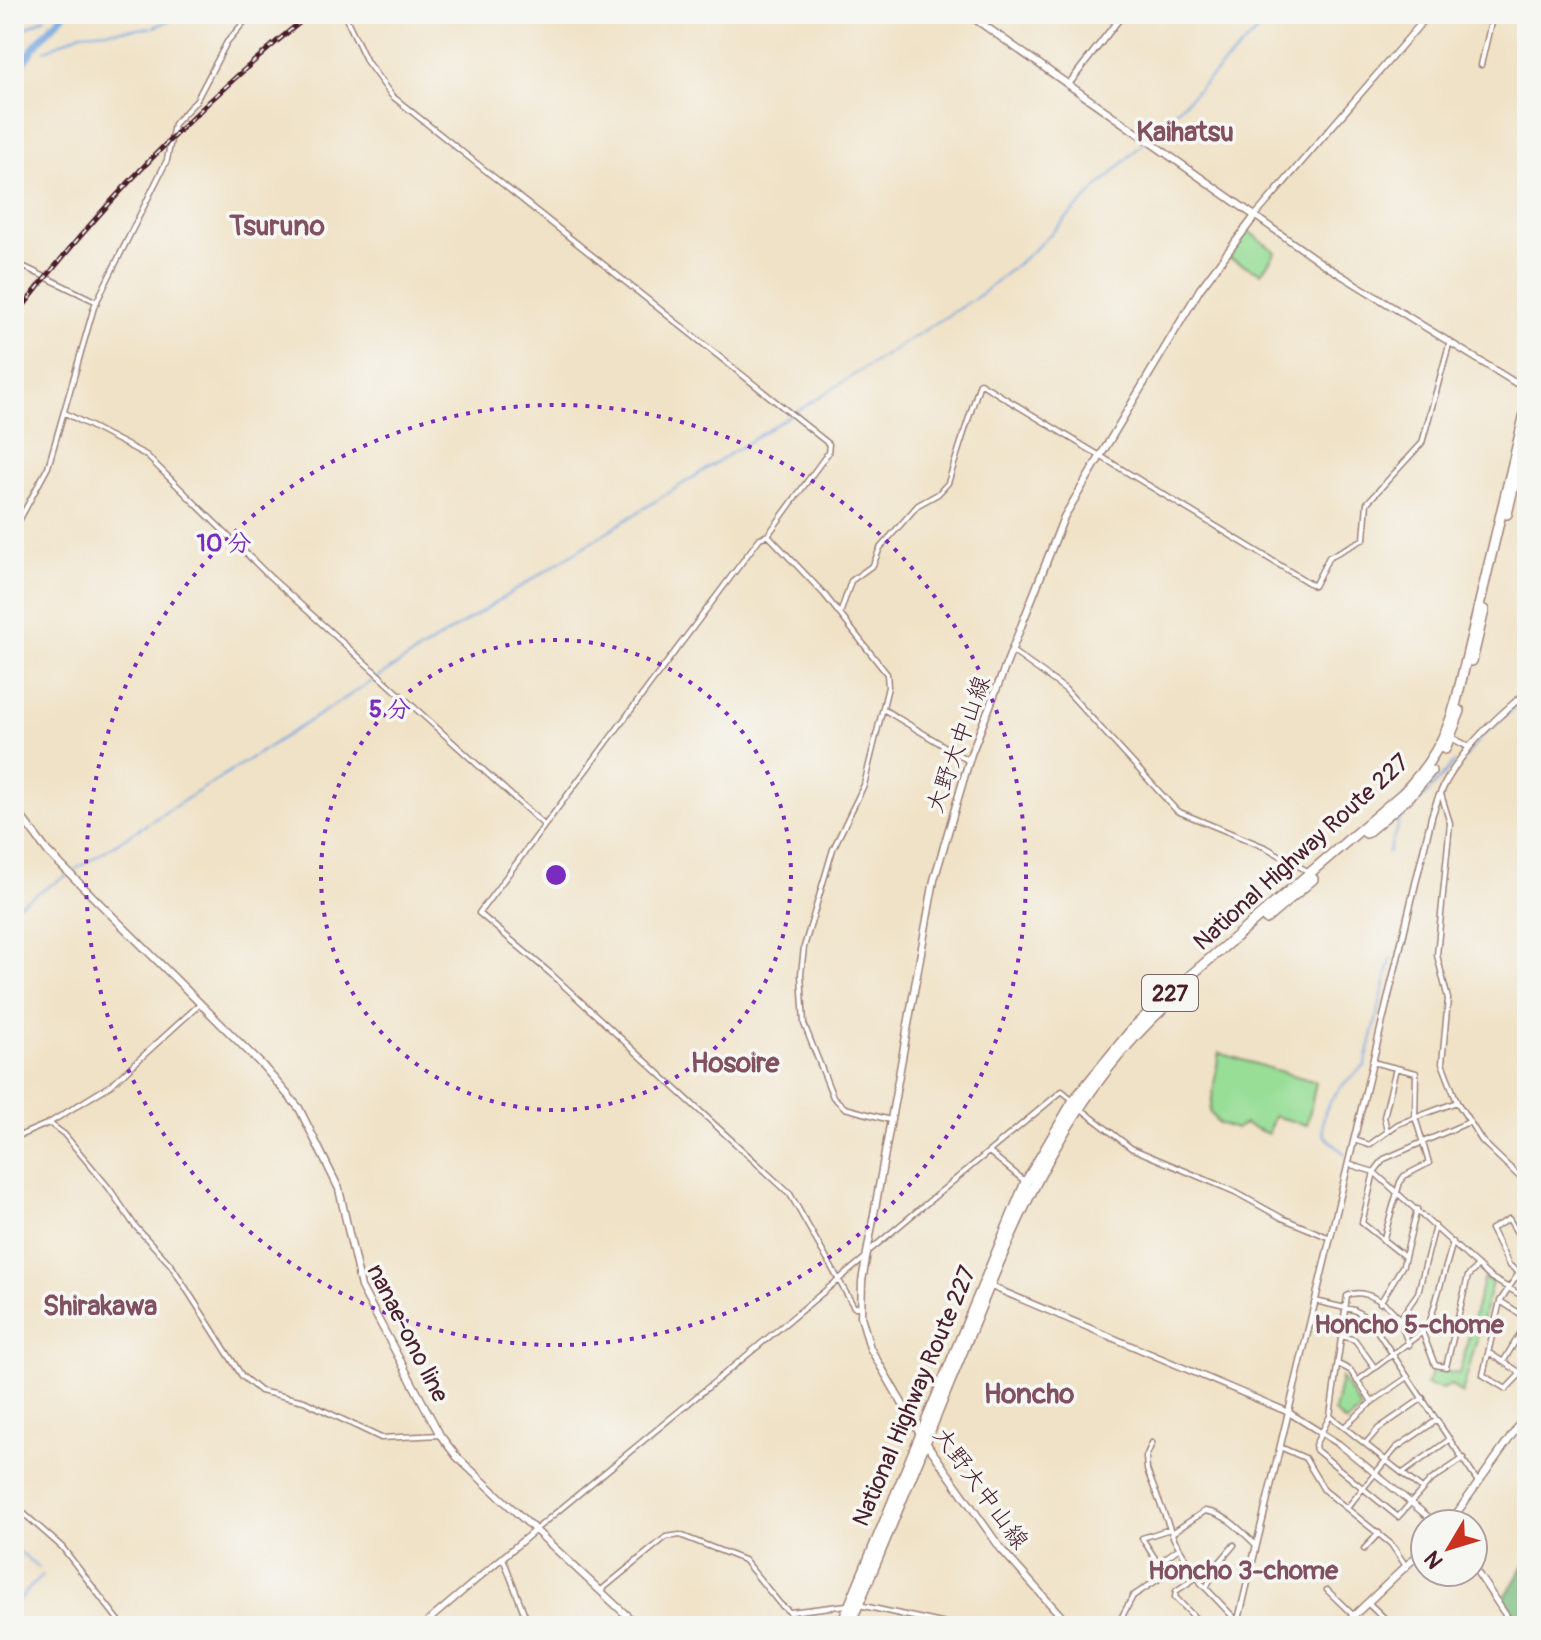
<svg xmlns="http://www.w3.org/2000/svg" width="1541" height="1640" viewBox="0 0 1541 1640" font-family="Pangolin,'Klee One',sans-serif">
<rect width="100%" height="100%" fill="#f6f6f2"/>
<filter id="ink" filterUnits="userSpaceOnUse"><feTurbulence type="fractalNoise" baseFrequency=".0125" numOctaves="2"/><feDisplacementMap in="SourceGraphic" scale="16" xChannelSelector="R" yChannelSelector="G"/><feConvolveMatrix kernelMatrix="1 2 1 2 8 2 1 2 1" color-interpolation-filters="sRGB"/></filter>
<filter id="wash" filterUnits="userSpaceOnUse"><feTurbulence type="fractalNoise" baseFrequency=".006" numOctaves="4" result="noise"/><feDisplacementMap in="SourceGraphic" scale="32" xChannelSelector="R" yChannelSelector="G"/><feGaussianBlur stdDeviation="1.8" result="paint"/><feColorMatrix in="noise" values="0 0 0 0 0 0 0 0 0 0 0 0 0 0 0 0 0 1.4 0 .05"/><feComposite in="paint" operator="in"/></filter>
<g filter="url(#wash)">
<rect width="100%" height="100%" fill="#f0e2c6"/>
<path fill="#98de97" stroke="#717e61" stroke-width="2" d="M1248 231 1276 252 1261 273 1229 258Z
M1219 1053 1316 1082 1307 1125 1274 1116 1268 1134 1245 1124 1235 1129 1218 1123 1210 1112Z
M1484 1277 1492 1283 1462 1394 1451 1385 1442 1389 1426 1385 1434 1369 1459 1374Z
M1341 1378 1361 1409 1346 1423 1334 1412Z"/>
<path fill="#7abd80" stroke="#626e56" stroke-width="2" d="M1524 1565 1527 1570V1626H1521L1504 1599Z"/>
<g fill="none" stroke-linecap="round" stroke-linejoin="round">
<path stroke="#75a6e0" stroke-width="2" d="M50 22 53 25
M154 27 185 14
M14 35 45 18
M36 44 39 47
M44 51 81 33 151 28
M1465 758 1482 736 1527 697
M1388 853 1401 816 1425 796 1454 763
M73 871 980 295 1035 249 1275 14
M14 907 68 875
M1345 1154 1325 1136C1314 1110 1345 1080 1365 1066L1391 958
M14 1547 39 1568
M16 1603 42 1575
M522 1612 527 1626"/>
<path stroke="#75a6e0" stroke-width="7" d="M14 77 36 44 64 14"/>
</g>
</g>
<g filter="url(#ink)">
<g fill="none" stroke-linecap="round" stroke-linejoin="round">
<g stroke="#9d8078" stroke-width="7">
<path id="minor" d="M344 14 367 62 392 96 829 444 828 453 768 535 760 538 479 913 550 973 790 1194 854 1307H860
M1481 65 1493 14
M14 262 97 302
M65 413 146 455 268 575 543 824
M14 530 48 467 94 307 167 160 174 124 196 101 227 42 251 14
M768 535 824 594 887 674 888 687 864 785 833 849 804 947 801 974 804 1024 833 1097 845 1108 890 1120
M840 614 851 581 873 565 880 548 918 505 938 494 948 483 980 383 1314 586 1329 557 1364 539 1367 503 1422 443 1450 341
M1012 651 1065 689 1177 811 1267 848 1309 872
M883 709 969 761
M1441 794 1450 823 1437 955 1448 999 1442 1063 1457 1102 1482 1141 1527 1184
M1372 1062 1416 1073 1415 1117 1429 1163 1404 1176 1400 1182 1383 1241
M1080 1108 1131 1148 1235 1192 1282 1218 1330 1238
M49 1123 64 1134 109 1188 135 1226 171 1265 242 1376 260 1391 304 1401 381 1438 440 1435
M1387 1131 1384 1117 1396 1068
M14 1138 49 1123 111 1085 200 1004
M1354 1140 1369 1145 1398 1124 1457 1102
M989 1152 1027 1183
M1348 1164 1374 1172 1490 1277 1527 1299
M869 1251 1062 1091 1074 1101
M1405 1257 1362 1223 1374 1172 1384 1159 1469 1122
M1527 1261 1500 1301 1483 1375 1506 1389 1527 1367
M1517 1271 1509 1265 1491 1229 1509 1219 1527 1250
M1315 1301 1354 1310 1369 1319 1478 1482
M1500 1301 1527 1318
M1380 1303 1403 1265 1417 1209
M1399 1320 1418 1293 1435 1226
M1423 1334 1435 1365 1446 1367 1468 1276 1478 1266
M1342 1336 1355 1340 1375 1368
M1409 1345C1405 1337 1403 1326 1399 1319 1390 1304 1363 1287 1347 1296L1330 1416 1315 1445 1316 1450 1398 1517 1430 1481 1464 1458
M1489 1353 1521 1373
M1503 1362 1527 1322
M1338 1364 1350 1370 1372 1402
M1357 1381 1428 1328 1453 1242
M1330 1416 1422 1489
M1344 1427 1372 1402 1408 1377
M1152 1443 1146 1457 1147 1470 1174 1539 1201 1583 1238 1622
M1366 1443 1378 1429 1423 1398
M1280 1447 1305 1458 1324 1490 1391 1544 1406 1566
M1403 1473 1450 1439
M14 1505 62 1547 123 1626
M1347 1508 1396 1448 1437 1420
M1170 1529 1142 1538 1158 1563 1178 1549
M535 1530 866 1257
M1172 1533 1205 1511C1227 1514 1240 1530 1256 1545
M1364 1549 1379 1533
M503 1558 529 1626
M1197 1577 1176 1591 1175 1597 1203 1626
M1206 1588 1218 1564 1234 1545
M1327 1590 1354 1616
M600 1591 666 1537 680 1535 744 1560 780 1604 806 1626
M859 1605 955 1626
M790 1612 847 1605
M1117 1626 1133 1596 1186 1561"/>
</g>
<g stroke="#9d8078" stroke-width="8">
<path id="tertiary" d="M1429 14 1255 216 1323 264 1527 390
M1068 85 1123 14
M1450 737 1469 747
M990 1286 1288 1412 1339 1444 1437 1524
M1473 1566 1513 1626
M1368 1603 1392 1626
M422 1626 535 1530
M1237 1626 1432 815C1448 762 1486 726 1527 692"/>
</g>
<g stroke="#9d8078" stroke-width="9">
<path id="secondary" d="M968 14 1255 216 1200 289 1064 517 971 754 934 880 862 1281 861 1316 870 1348 920 1434 1001 1549 1070 1626
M14 807 48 852 263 1066 299 1108 339 1189 361 1287 440 1435 457 1457 638 1626
M1449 1524 1527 1414
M1343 1626 1425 1548"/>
</g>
<g stroke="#9d8078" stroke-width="12">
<path id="trunk" d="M1507 514 1523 446
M1472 661 1484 610
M1445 749 1460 711
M1366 833 1408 798 1431 771
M1266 919 1313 879
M841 1626 1026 1182 1074 1100 1134 1027 1169 994 1403 793C1429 766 1446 739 1456 702L1527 405
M849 1626C888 1535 925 1442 963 1350 1018 1214 1067 1089 1182 991"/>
</g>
<use href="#minor" stroke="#fff" stroke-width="4"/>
<use href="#tertiary" stroke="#fff" stroke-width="5"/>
<use href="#secondary" stroke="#fff" stroke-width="6"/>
<use href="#trunk" stroke="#fff" stroke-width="9"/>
<g stroke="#4a1f2b" stroke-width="5">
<path id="rail" d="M14 318C100 205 200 103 310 14"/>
</g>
<use href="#rail" stroke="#f6f6f2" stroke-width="2" stroke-dasharray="6" stroke-linecap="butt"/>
</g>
</g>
<g fill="none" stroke="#7b2cbf" stroke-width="4" stroke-dasharray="4 8">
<circle cx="556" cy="875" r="235"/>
<circle cx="556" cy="875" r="470"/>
</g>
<g text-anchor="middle" stroke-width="7" stroke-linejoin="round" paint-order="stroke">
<rect fill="#f6f6f2" stroke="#7e6067" stroke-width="2" x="1142" y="975" width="56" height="36" rx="6"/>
<g font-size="22" font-weight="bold" fill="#4a1f2b">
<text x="1170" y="1001">227</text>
</g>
<g font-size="24" fill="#4a1f2b" stroke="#f6f6f2">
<text transform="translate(958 744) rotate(-70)" y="8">大野大中山線</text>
<text transform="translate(1301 852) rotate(-42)" y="8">National Highway Route 227</text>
<text transform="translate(408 1333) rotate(63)" y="8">nanae-ono line</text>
<text transform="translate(914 1396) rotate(-67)" y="8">National Highway Route 227</text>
<text transform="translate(981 1488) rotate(54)" y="8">大野大中山線</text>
</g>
<g font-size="26" font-weight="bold" fill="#815061" stroke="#f6f6f2">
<text x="1409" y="1333">Honcho 5-chome</text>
<text x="1243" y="1579">Honcho 3-chome</text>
</g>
<g font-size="28" font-weight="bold" fill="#815061" stroke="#f6f6f2">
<text x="1185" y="141">Kaihatsu</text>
<text x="277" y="235">Tsuruno</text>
<text x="735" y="1072">Hosoire</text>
<text x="100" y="1315">Shirakawa</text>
<text x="1029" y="1403">Honcho</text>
</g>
</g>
<circle cx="556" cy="875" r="12" fill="#7b2cbf" stroke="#f6f6f2" stroke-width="4"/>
<g font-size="24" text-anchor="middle" font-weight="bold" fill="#7b2cbf" stroke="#f6f6f2" stroke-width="7" stroke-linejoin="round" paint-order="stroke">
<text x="224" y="551">10 分</text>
<text x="390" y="717">5 分</text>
</g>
<rect width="1541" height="1640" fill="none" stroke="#f6f6f2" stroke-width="48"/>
<g transform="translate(1449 1548) rotate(232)"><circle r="38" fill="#f6f6f2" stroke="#b1a0a2" stroke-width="2"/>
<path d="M0-6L14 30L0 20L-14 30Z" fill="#c8321e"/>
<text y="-12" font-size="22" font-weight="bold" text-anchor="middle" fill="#4a1f2b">N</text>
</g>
</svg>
